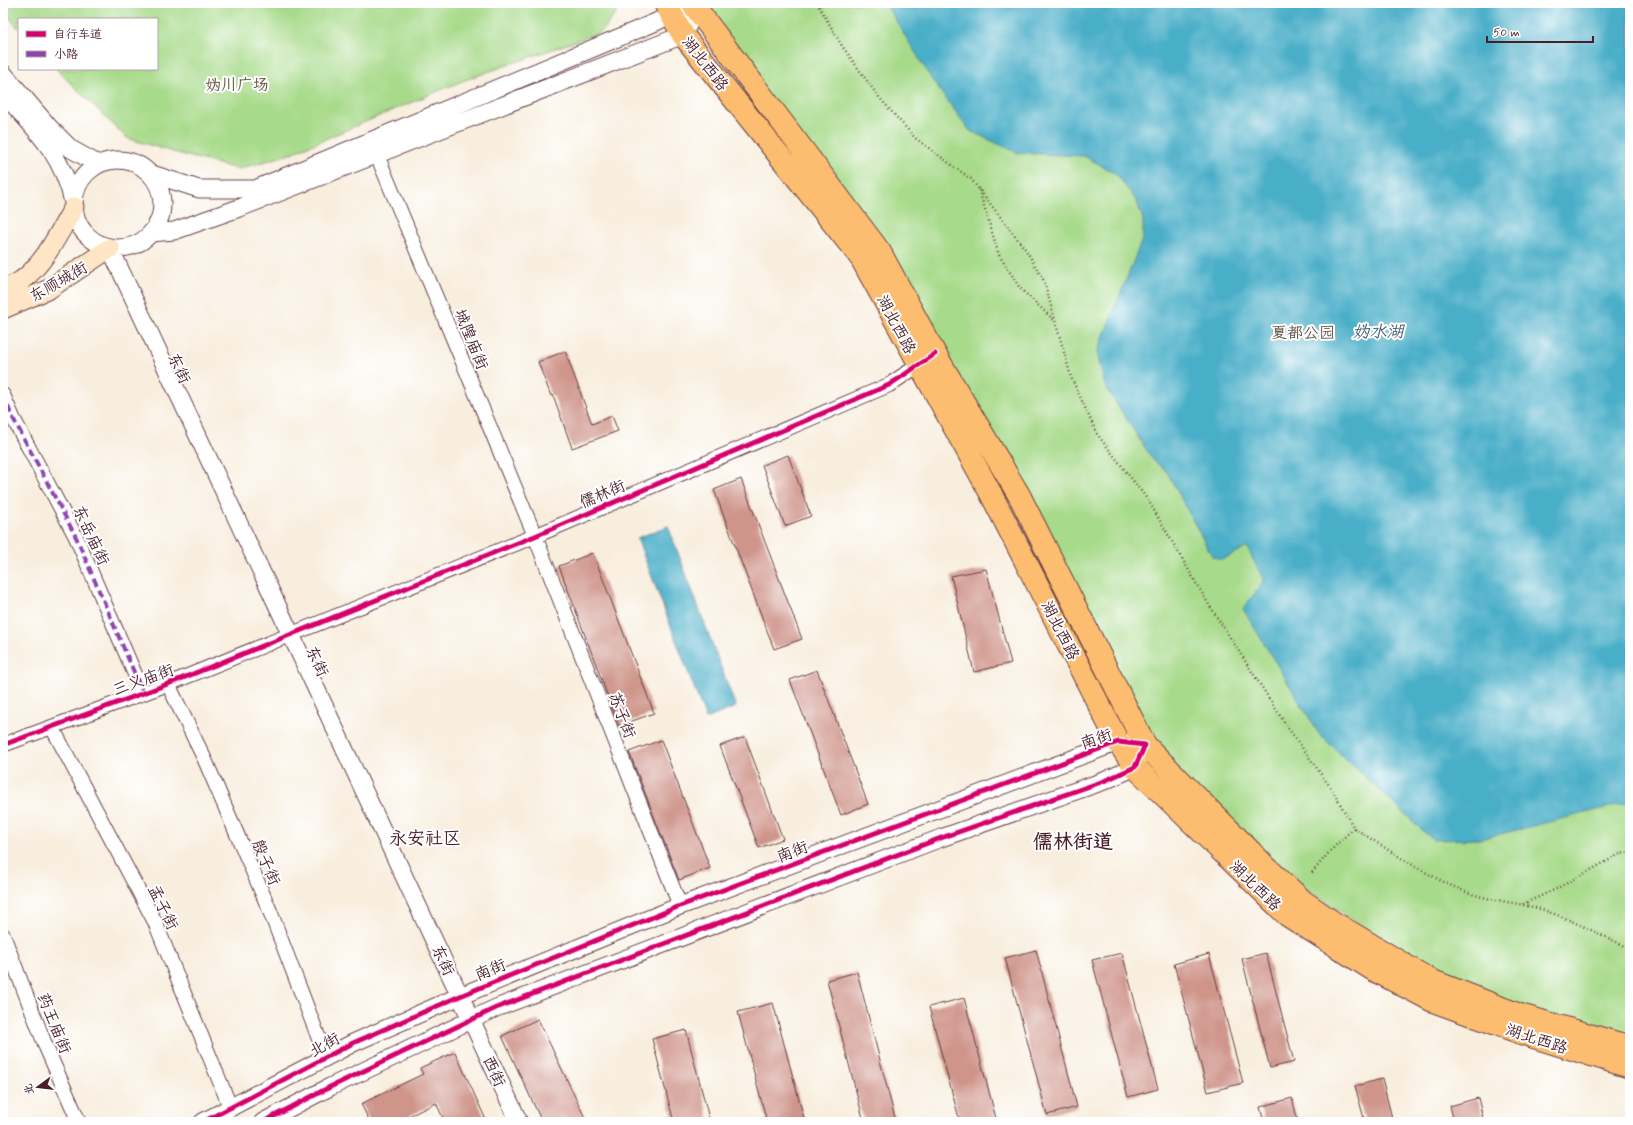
<svg xmlns="http://www.w3.org/2000/svg" width="1633" height="1125" viewBox="0 0 1633 1125" font-family="Mynerve,'LXGW WenKai TC',sans-serif">
<rect width="100%" height="100%" fill="#fff"/>
<filter id="ink" filterUnits="userSpaceOnUse"><feTurbulence type="fractalNoise" baseFrequency=".025" numOctaves="2"/><feDisplacementMap in="SourceGraphic" scale="8" xChannelSelector="R" yChannelSelector="G"/><feConvolveMatrix kernelMatrix="1 2 1 2 8 2 1 2 1" color-interpolation-filters="sRGB"/></filter>
<filter id="wash" filterUnits="userSpaceOnUse"><feTurbulence type="fractalNoise" baseFrequency=".012" numOctaves="4" result="noise"/><feDisplacementMap in="SourceGraphic" scale="16" xChannelSelector="R" yChannelSelector="G"/><feGaussianBlur stdDeviation="0.9" result="paint"/><feColorMatrix in="noise" values="0 0 0 0 0 0 0 0 0 0 0 0 0 0 0 0 0 1.4 0 .05"/><feComposite in="paint" operator="in"/></filter>
<g filter="url(#wash)">
<rect width="100%" height="100%" fill="#f8eede"/>
<path fill="#a7da8a" stroke="#787c5a" d="M3 3H621V7L601 32 462 81 287 155 238 169 180 154 127 138 56 69H157V19H19V29L3 10Z
M692 3H1630V1045L1519 1008 1434 968 1367 929 1311 892 1225 821 1145 745 935 354Z"/>
<path fill="#48aec8" stroke="#49667a" d="M885 3H1630V802L1480 839 1433 840 1319 734 1243 609 1264 581 1247 547 1222 560 1212 556 1167 472 1153 460 1105 386 1097 353 1143 237V219L1136 200 1116 174 1084 156 1018 153 970 131 934 83Z
M668 526 736 707 706 719 637 538Z"/>
<g id="blocks">
<path fill="#cf948a" d="M565 351 592 424 612 416 618 431 572 448 553 395 551 396 538 362Z
M788 455 811 516 785 526 762 465Z
M741 479 802 639 774 649 714 490Z
M593 553 654 713 619 726 559 566Z
M986 569 1011 663 974 672 951 576Z
M817 670 868 804 841 815 790 680Z
M745 737 783 839 759 848 720 746Z
M661 740 710 868 679 880 629 752Z
M1036 950 1077 1107 1047 1115 1005 958Z
M1122 953 1158 1089 1128 1097 1092 960Z
M1266 953 1294 1062 1270 1068 1242 959Z
M1209 954 1243 1083 1208 1092 1174 964Z
M857 972 896 1122H864L827 980Z
M964 998 997 1122H960L929 1007Z
M773 1003 805 1122H767L738 1012Z
M538 1019 587 1122H542L502 1036Z
M686 1030 710 1122H674L652 1039Z
M455 1052 487 1122H445L436 1103 397 1122H370L361 1104 423 1074 420 1068Z
M1382 1079 1393 1122H1365L1355 1086Z
M1292 1098 1298 1122H1264L1260 1107Z
M1478 1098 1484 1122H1454L1450 1106Z"/>
</g>
</g>
<g filter="url(#ink)">
<use href="#blocks" fill-opacity="0" stroke="#643e46" stroke-width="1"/>
<g fill="none" stroke-linecap="round" stroke-linejoin="round">
<g stroke="#643e46" stroke-width="16">
<path id="minor" d="M377 155 535 536 680 906
M3 395 13 418 76 537 143 693
M168 684 205 760 270 911 326 1057
M52 727 155 922 231 1109
M3 745 168 684 535 536 889 385 926 360
M3 935 46 1047 79 1122"/>
</g>
<g stroke="#643e46" stroke-width="19">
<path id="tertiary" d="M3 73 49 127 71 149 98 164
M3 93C35 129 62 153 73 202
M74 204a44 44 0 1 1 88 0a44 44 0 1 1-88 0Z
M149 173 199 189H255L656 22 672 14 683 12
M151 233 174 231 242 207 683 35 696 10
M110 248 519 1122
M203 1122 353 1043 460 996 680 906 1118 742 1130 743
M263 1122 330 1087 496 1008 941 838 1104 781 1135 767 1140 756"/>
</g>
<g stroke="#643e46" stroke-width="21">
<path id="secondary" d="M3 290C9 287 16 284 22 280 46 262 59 232 74 207
M3 309 49 289 110 248"/>
</g>
<g stroke="#643e46" stroke-width="24">
<path id="primary" d="M665 3 683 35 861 258 990 492 1118 742 1135 767 1287 915 1372 969 1433 1001 1521 1033 1630 1067
M692 3 880 252 935 354 1019 495 1145 745 1264 865 1303 901 1333 922 1430 980 1517 1014 1617 1043 1630 1045"/>
</g>
<path stroke="#643e46" stroke-width="2.5" stroke-dasharray="1 3" stroke-linecap="butt" d="M817 3 842 46 878 96 915 138 971 179 1026 250 1044 281 1071 377 1097 434 1148 500 1206 600 1288 728 1331 788 1354 828 1331 850 1311 874
M979 190 999 255 1020 288 1055 321
M1354 828C1389 850 1431 879 1469 893 1494 902 1521 902 1546 911 1575 921 1602 936 1630 948
M1523 904 1554 890 1620 854 1630 852"/>
<use href="#minor" stroke="#fff" stroke-width="14"/>
<use href="#tertiary" stroke="#fff" stroke-width="17"/>
<use href="#secondary" stroke="#fee5c5" stroke-width="19"/>
<use href="#primary" stroke="#fcbd6f" stroke-width="22"/>
<path stroke="#8e44ad" stroke-width="4" stroke-dasharray="8 4" stroke-linecap="butt" d="M3 395 13 418 76 537 143 693"/>
<g stroke="#fff" stroke-width="8">
<path id="cycleway" d="M3 745 168 684 535 536 889 385 935 354
M203 1122 353 1043 460 996 680 906 1118 742 1145 745 1135 767 1104 781 941 838 496 1008 330 1087 263 1122"/>
</g>
<use href="#cycleway" stroke="#d6006c" stroke-width="5"/>
</g>
</g>
<g text-anchor="middle" stroke-width="4" stroke-linejoin="round" paint-order="stroke">
<g font-size="16" fill="#4a1f2b" stroke="#fff">
<text transform="translate(706 63) rotate(52)" y="6">湖北西路</text>
<text transform="translate(58 281) rotate(-30)" y="6">东顺城街</text>
<text transform="translate(897 324) rotate(62)" y="6">湖北西路</text>
<text transform="translate(472 339) rotate(68)" y="6">城隍庙街</text>
<text transform="translate(180 368) rotate(65)" y="6">东街</text>
<text transform="translate(602 493) rotate(-23)" y="6">儒林街</text>
<text transform="translate(92 535) rotate(65)" y="6">东岳庙街</text>
<text transform="translate(1061 630) rotate(63)" y="6">湖北西路</text>
<text transform="translate(318 661) rotate(65)" y="6">东街</text>
<text transform="translate(143 679) rotate(-20)" y="6">三义庙街</text>
<text transform="translate(623 715) rotate(69)" y="6">苏子街</text>
<text transform="translate(1096 738) rotate(-19)" y="6">南街</text>
<text transform="translate(792 851) rotate(-21)" y="6">南街</text>
<text transform="translate(267 862) rotate(67)" y="6">殷子街</text>
<text transform="translate(1256 885) rotate(44)" y="6">湖北西路</text>
<text transform="translate(164 907) rotate(64)" y="6">孟子街</text>
<text transform="translate(444 960) rotate(65)" y="6">东街</text>
<text transform="translate(490 969) rotate(-22)" y="6">南街</text>
<text transform="translate(55 1023) rotate(68)" y="6">药王庙街</text>
<text transform="translate(1537 1038) rotate(18)" y="6">湖北西路</text>
<text transform="translate(324 1044) rotate(-29)" y="6">北街</text>
<text transform="translate(495 1071) rotate(65)" y="6">西街</text>
</g>
<g font-size="16" fill="#665748" stroke="#fff">
<text x="237" y="90">妫川广场</text>
<text x="1303" y="338">夏都公园</text>
</g>
<g font-size="17" font-style="italic" fill="#495f72" stroke="#fff">
<text x="1378" y="337">妫水湖</text>
</g>
<g font-size="18" fill="#4a1f2b" stroke="#fff">
<text x="425" y="844">永安社区</text>
</g>
<g font-size="20" font-weight="bold" fill="#4a1f2b" stroke="#fff">
<text x="1073" y="848">儒林街道</text>
</g>
</g>
<rect width="1633" height="1125" fill="none" stroke="#fff" stroke-width="16"/>
<rect x="18" y="18" width="140" height="52" fill="#ffffff" stroke="#b7a5aa"/>
<rect x="26" y="31" width="20" height="6" fill="#d6006c" stroke="#b7a5aa"/>
<text x="54" y="38" font-size="12" fill="#4a1f2b">自行车道</text>
<rect x="26" y="51" width="20" height="6" fill="#8e44ad" stroke="#b7a5aa"/>
<text x="54" y="58" font-size="12" fill="#4a1f2b">小路</text>
<g transform="translate(38 1087) rotate(255)" stroke="#ffffff" stroke-width="3" paint-order="stroke">
<path d="M0-3L7 15L0 10L-7 15Z" fill="#4a1f2b"/>
<text y="-6" font-size="11" font-weight="bold" text-anchor="middle" fill="#4a1f2b">北</text>
</g>
<path d="M1487 36v6h106v-6" fill="none" stroke="#4a1f2b" stroke-width="2"/>
<text x="1493" y="36" font-size="12" fill="#4a1f2b" stroke="#ffffff" stroke-width="3" paint-order="stroke">50 m</text>
</svg>
